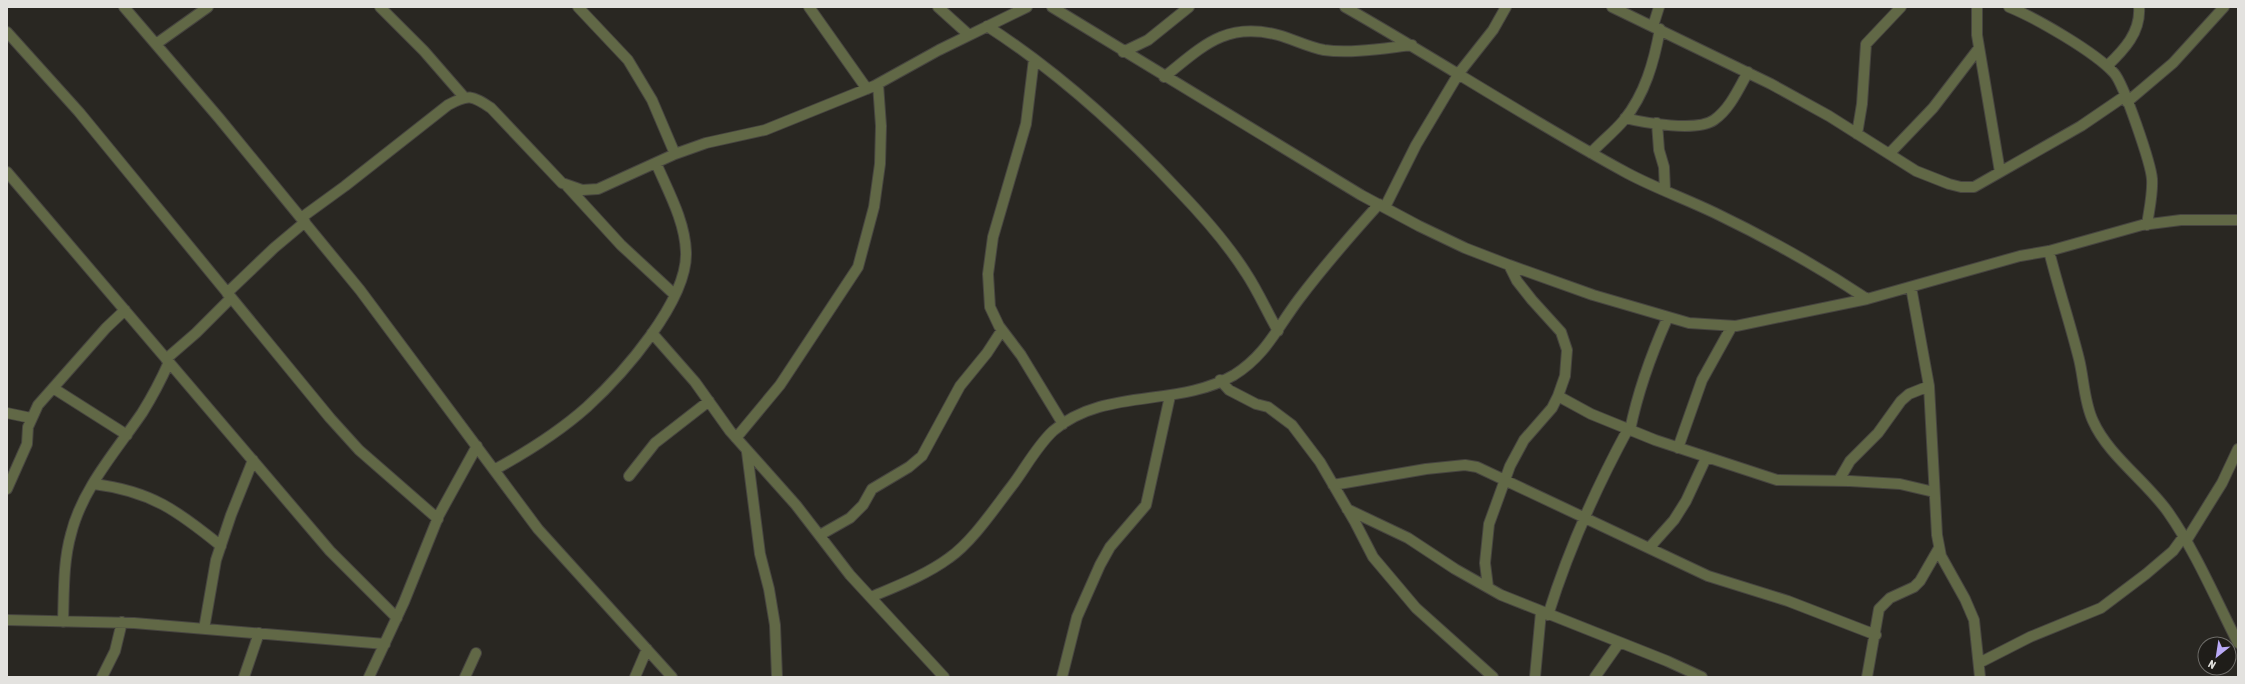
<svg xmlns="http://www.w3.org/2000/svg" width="2245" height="684" viewBox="0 0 2245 684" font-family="'Asap Condensed',sans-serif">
<rect width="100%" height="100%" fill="#292722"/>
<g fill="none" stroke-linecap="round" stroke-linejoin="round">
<g stroke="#474540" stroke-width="12">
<path id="minor" d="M124 7 219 118 360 290 538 529 672 677
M380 7 424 51 464 97
M578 7 628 60 652 100 675 154
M809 7 867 89
M938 7 969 35
M1052 7 1361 195 1419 226 1465 248 1509 265 1593 295 1689 323 1736 326 1867 299 2020 256 2049 251 2142 225 2181 220H2238
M1345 7C1440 61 1531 121 1627 173 1655 188 1686 199 1715 213 1767 238 1819 267 1867 299
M1612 7 1771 84 1829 116 1916 171 1949 184 1961 187H1974L2081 126 2125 96
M1977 7V35L2000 172
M2009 7C2036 18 2095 52 2114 73 2124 84 2151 164 2152 179 2153 194 2149 210 2147 225
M987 26C1058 72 1121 129 1179 191 1203 216 1227 243 1246 273 1258 291 1267 312 1278 331
M1653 26 1659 7
M7 32 79 112 330 418 359 450 438 519
M156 44 208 7
M1123 52 1148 40 1189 7
M1034 59 1026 124 993 237 988 274 990 307 999 326 1021 355 1063 424
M2107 66C2124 50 2141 32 2139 7
M1164 77C1202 47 1225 21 1278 35 1293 39 1308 47 1324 50 1351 54 1385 48 1412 45
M2127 102 2173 63 2224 7
M1625 118C1645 123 1697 132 1714 120 1730 109 1739 88 1748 72
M1657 123 1659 150 1664 167 1665 190
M1857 134 1862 104 1866 44 1901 7
M1591 153C1601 142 1614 132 1624 120 1645 94 1654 62 1660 29
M1889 154 1933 108 1979 48
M7 172 330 551 397 618
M567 186 621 245 675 295
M1385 207 1416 145 1459 73 1493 30 1506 7
M301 218 345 186 448 105C468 94 472 95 491 108L562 183 582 190 598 189 675 154 706 143 765 130 874 86 939 50 1027 7
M2049 251C2058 287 2070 323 2079 359 2084 379 2084 402 2093 421 2108 455 2146 481 2168 512 2196 552 2216 600 2238 643
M1911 287 1929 386 1937 535 1941 556 1965 599 1974 620 1980 677
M227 293 274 248 305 222
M652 333 695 382 730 431 796 505 850 575 944 677
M166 359 196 333 231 298
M1220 380 1229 390 1256 404 1268 407 1292 425 1320 462 1355 522 1373 557 1416 608 1493 677
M53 388 127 435
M1558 396 1591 414 1655 440 1777 480 1850 481 1900 484 1934 492
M7 413 31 418
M1630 430C1638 391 1651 355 1667 319
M736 438 780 385 858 267 874 207 880 164 881 126 878 84
M1678 448 1702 380 1732 326
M747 452 760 554 769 589 775 625 777 677
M494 470C527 452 559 432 587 407 622 375 688 301 686 252 685 221 668 191 656 163
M629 476 655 443 709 401
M1839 480 1850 461 1878 433 1901 401 1909 394 1929 386
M94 484C151 491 178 511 221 546
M1333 485 1426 469 1465 465 1477 467 1708 576 1788 601 1876 635
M7 489 27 444 28 427 38 405 106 328 125 310
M1347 509 1408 538 1455 569 1501 595 1667 661 1702 677
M820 535 850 518 863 505 872 489 909 467 922 456 960 386 987 353 1002 330
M2186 541 2222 483 2238 449
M1649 548 1674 520 1686 501 1706 458
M1488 587 1485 563 1489 524 1510 466 1524 440 1552 408 1558 396 1565 376 1567 350 1561 332 1532 300 1517 281 1509 265
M871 597C897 586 926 575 949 558 972 542 994 509 1011 487 1025 469 1036 447 1053 431 1104 387 1178 408 1234 375 1266 355 1277 328 1299 299 1324 266 1351 235 1379 204
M1548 615C1568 551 1596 488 1628 429
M7 620 134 623 385 644
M63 622C64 593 63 562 71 534 82 489 116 451 142 413 152 397 161 380 169 362
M204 629 216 560 231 515 253 460
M1979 663 2030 637 2101 608 2146 574 2173 551 2184 536
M102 677 115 651 122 622
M244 677 259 633
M369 677 404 602 439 515 477 446
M465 677 476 653
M635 677 647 649
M1062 677 1077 617 1100 565 1110 547 1146 505 1170 396
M1535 677 1541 612
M1595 677 1619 643
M1867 677 1879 609 1890 598 1914 587 1920 581 1939 548"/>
</g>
<use href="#minor" stroke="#616846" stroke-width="10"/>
</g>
<rect width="2245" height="684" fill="none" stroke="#e3e2df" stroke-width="16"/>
<g transform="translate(2217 656) rotate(210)"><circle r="19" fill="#1f1d19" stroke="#6d6c68"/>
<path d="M0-3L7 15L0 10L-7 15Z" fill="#baaaf7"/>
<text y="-6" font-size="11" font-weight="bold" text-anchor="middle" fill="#e3e2df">N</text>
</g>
</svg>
